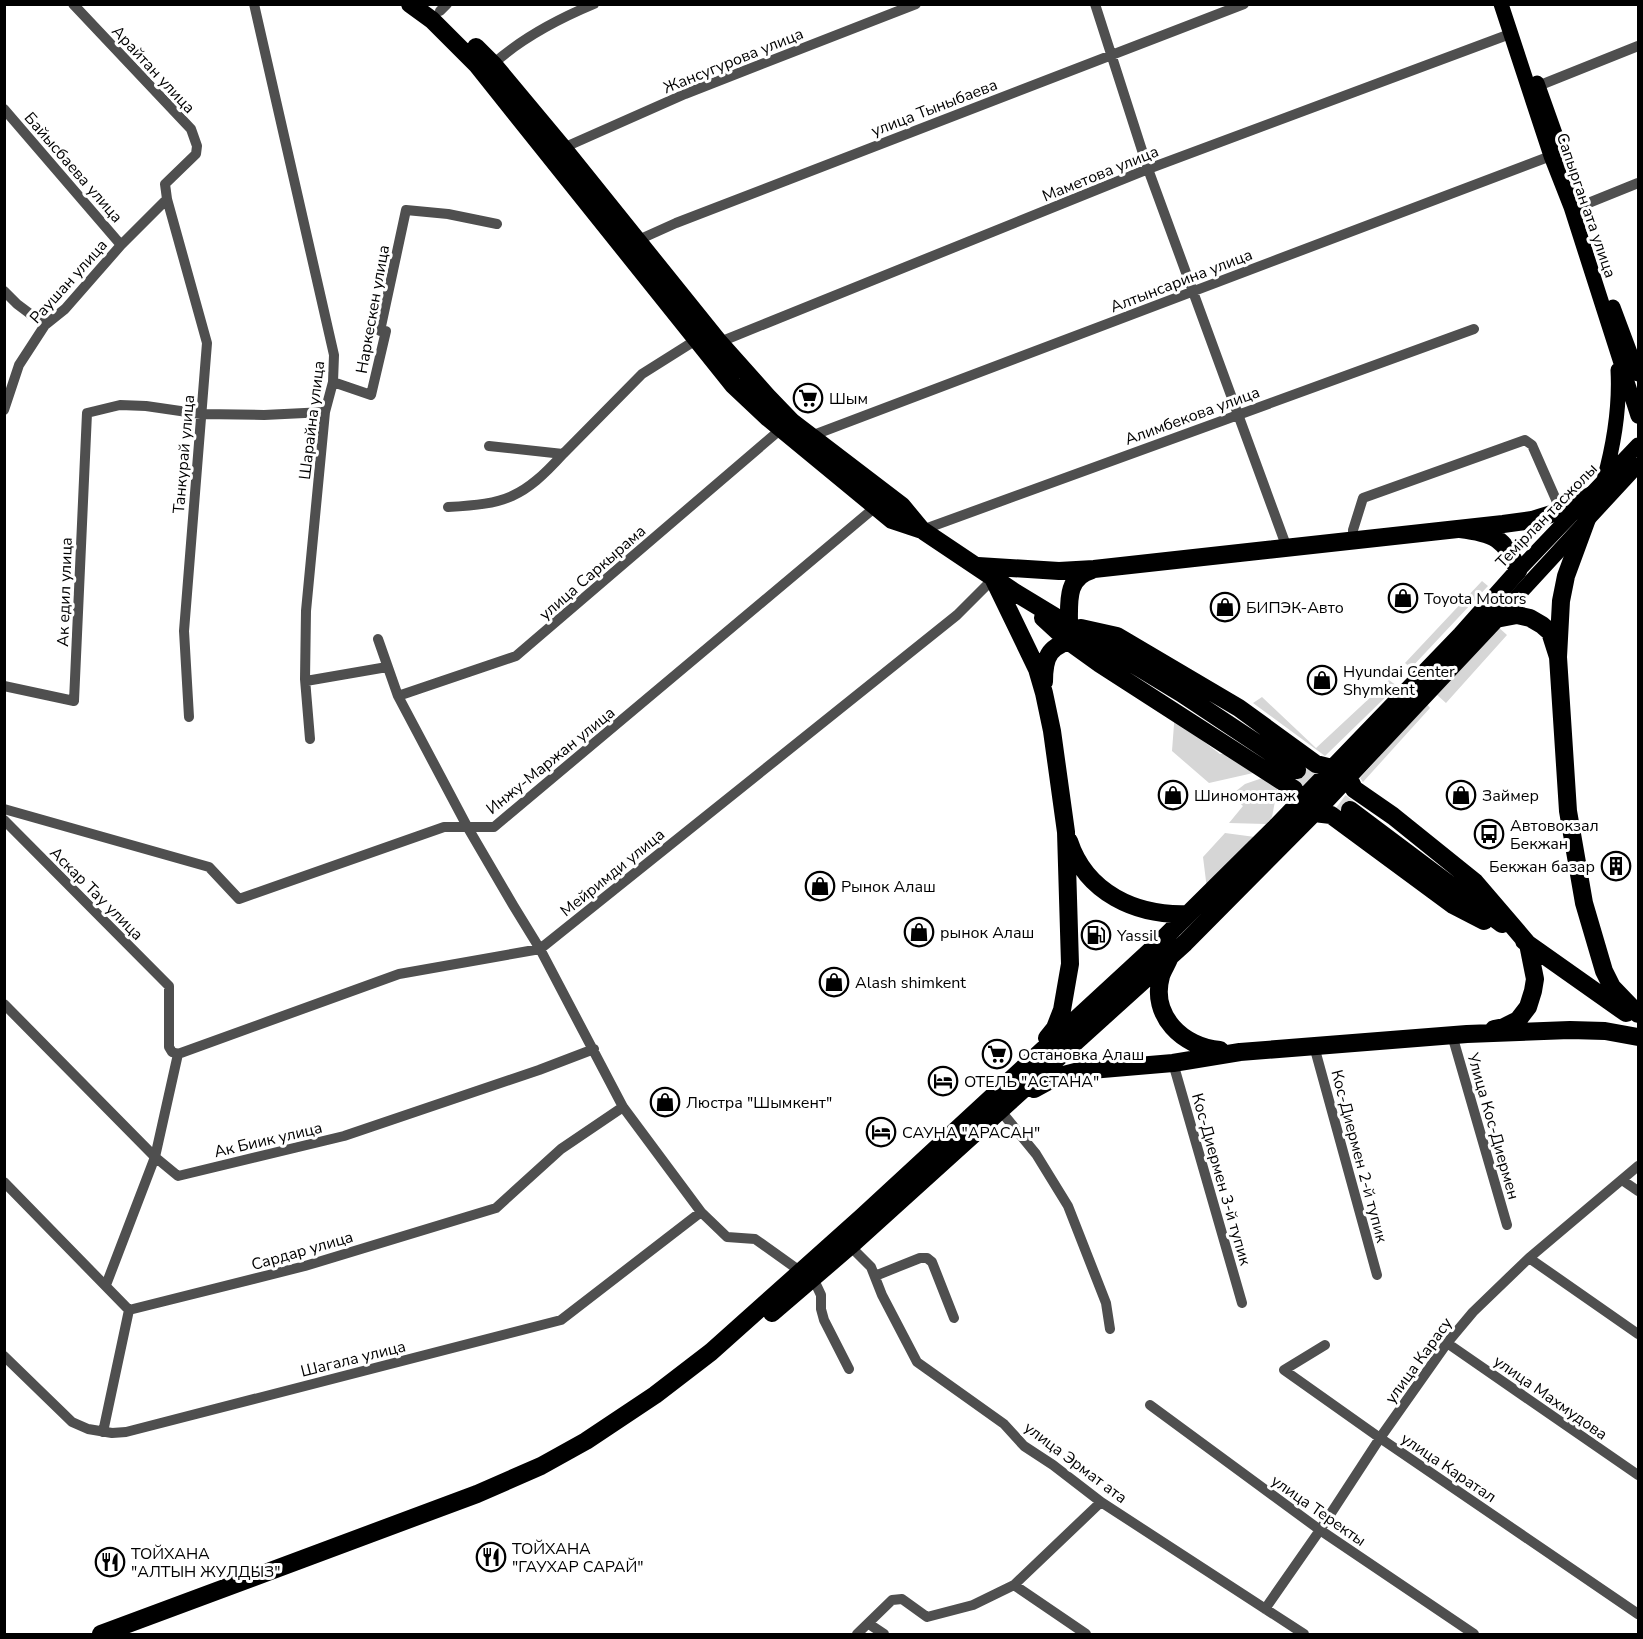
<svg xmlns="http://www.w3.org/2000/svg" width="1643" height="1639" viewBox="0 0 1643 1639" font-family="'Nunito Sans',sans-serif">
<rect width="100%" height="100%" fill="#fff"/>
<path fill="#d6d6d6" d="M1482 581 1488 586 1411 668 1405 663Z
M1497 626 1507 635 1446 703 1436 694Z
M1389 680 1397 686 1325 756 1253 703 1262 697 1316 748Z
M1427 704 1430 708 1363 782 1360 778Z
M1175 711 1194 734 1220 754 1233 753 1262 771 1209 783 1172 751Z
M1271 775 1278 785 1272 817 1266 824 1229 823 1243 806 1231 795 1245 784Z
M1225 833 1255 837 1207 889 1203 857Z"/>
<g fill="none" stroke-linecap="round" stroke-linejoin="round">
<path stroke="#d9d9d9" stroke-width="18" stroke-dasharray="18 9" stroke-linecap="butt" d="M1297 770 1350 810"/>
<path stroke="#4f4f4f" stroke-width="10" d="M254 4 334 355 333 382 325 412 306 611 305 679 310 739
M1095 4 1148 169 1287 548
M440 11 447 4
M493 64C522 38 558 19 594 4
M1538 86 1638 46
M4 109 121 245
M563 148 685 94 916 4
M167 199 207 343 184 631 189 717
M1581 206 1638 183
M636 241 676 223 1244 4
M4 291 17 304 45 325
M715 344 1148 169 1510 34
M333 382 371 395 386 331H380L406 210 448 214 497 224
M4 410 19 365 45 325 65 309 121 245 167 199 165 184 196 154 197 146 191 129 73 4
M811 436 1556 154
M563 454 642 374 696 340
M448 507C506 504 523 498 563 454L489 446
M922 530 1474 329
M1353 541V530L1363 498 1525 440 1532 445 1561 511
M378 639 398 696 468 828 513 905 540 949 623 1107 701 1212 727 1237 755 1239 800 1271
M306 681 387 667
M4 686 74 701 87 413 120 405 146 406 201 414 264 415 325 412
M398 696 516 656 781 429
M4 809 209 867 239 899 444 827H494L879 504
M4 820 169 986V1047L172 1052 178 1054 155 1157 106 1285
M4 1004 155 1157 178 1176 344 1136 539 1070 594 1049
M1452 1035 1507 1225
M1314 1046 1377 1275
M178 1054 399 974 540 949 957 615 994 578
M1173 1063 1242 1303
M1000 1110 1036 1154 1068 1206 1106 1303 1110 1329
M1622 1180 1638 1191
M4 1182 129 1310 305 1266 496 1208 561 1149 623 1107
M850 1246 871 1267 882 1295 917 1362 1004 1424 1024 1446 1053 1465 1101 1502 1304 1634
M1529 1258 1638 1334
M875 1276 920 1258H927L932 1262 954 1318
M813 1278 821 1295V1309L824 1320 849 1369
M1447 1343 1638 1475
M1325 1345 1284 1370 1380 1438 1638 1614
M4 1356 72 1422 88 1429 112 1433 126 1432 561 1320 701 1212
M1150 1405 1320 1530 1474 1634
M103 1432 129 1310
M1014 1585 1086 1634
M1265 1609 1320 1530 1380 1438 1447 1343 1473 1312 1529 1258 1638 1166
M869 1624 884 1634
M857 1634 892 1600 902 1599 927 1617 973 1605 1014 1585 1101 1502"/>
<path stroke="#000" stroke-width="15" d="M1501 4 1551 156 1571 207 1638 416
M1537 83 1584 215
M1613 307 1638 374
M1604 480C1614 444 1620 407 1618 370
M1518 571 1638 445
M1496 619 1638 465"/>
<path stroke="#000" stroke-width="18" d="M410 4 432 20 477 65 733 385 767 417 892 520 922 530 1016 593 1181 693 1297 770
M476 47 493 64 563 148 718 341 767 396 792 422 902 506 921 529
M1587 519 1566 576 1561 601 1558 657 1568 811 1584 903 1604 971 1612 987 1638 1014
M978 566 1059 571 1094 569 1503 524 1532 520 1561 511 1592 495
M994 580 1037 669 1044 693 1052 731 1066 832 1070 964 1062 1010 1055 1028 1047 1038
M1043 618 1068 641 1100 664 1294 789 1300 801
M1069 625C1069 602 1066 577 1092 570
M1081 628 1117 636 1239 708 1316 764 1332 768
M1044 682C1044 654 1050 646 1077 638
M1348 776 1354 789 1393 816 1475 882 1528 944 1535 979 1533 991 1528 1007 1518 1020 1504 1027 1494 1029
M1350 810 1502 924
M1314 813 1331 815 1453 905 1484 921
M1069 841C1086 893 1136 916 1188 914
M1524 941 1626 1013
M1169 959C1167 964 1163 970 1161 976 1150 1016 1183 1047 1220 1050
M1034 1089 1056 1077 1079 1071 1173 1063 1240 1052 1467 1034 1570 1030 1605 1031 1638 1037
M772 1313 850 1246 1185 943 1314 813 1496 619 1517 615 1530 618 1542 625 1550 632 1558 657
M101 1634 477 1494 541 1466 586 1441 655 1395 711 1352 862 1217 1163 939 1274 829 1461 635 1518 571C1506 538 1493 533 1460 529"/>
</g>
<defs>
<g id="supermarket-ring" transform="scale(1.5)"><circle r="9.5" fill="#fff" stroke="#000" stroke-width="1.5"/><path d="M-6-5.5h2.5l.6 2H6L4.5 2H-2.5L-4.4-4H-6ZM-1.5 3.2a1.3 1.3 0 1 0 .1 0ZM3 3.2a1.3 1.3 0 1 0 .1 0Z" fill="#000"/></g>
<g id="shop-ring" transform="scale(1.5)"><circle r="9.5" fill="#fff" stroke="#000" stroke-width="1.5"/><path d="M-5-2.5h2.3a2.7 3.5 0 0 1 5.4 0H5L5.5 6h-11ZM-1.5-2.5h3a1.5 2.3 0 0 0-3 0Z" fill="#000"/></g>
<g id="bus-ring" transform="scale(1.5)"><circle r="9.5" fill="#fff" stroke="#000" stroke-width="1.5"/><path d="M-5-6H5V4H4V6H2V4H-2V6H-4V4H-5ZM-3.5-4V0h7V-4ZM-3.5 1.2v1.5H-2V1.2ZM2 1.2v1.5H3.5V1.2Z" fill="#000"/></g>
<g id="building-ring" transform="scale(1.5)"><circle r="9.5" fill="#fff" stroke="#000" stroke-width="1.5"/><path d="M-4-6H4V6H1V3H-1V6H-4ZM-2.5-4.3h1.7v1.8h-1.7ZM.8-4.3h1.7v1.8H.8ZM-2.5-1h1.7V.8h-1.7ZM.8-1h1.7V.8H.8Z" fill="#000"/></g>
<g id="fuel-ring" transform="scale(1.5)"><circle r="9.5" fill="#fff" stroke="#000" stroke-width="1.5"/><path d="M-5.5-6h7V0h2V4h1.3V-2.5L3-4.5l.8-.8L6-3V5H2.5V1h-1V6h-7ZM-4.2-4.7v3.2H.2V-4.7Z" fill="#000"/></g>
<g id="hotel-ring" transform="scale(1.5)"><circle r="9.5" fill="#fff" stroke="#000" stroke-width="1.5"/><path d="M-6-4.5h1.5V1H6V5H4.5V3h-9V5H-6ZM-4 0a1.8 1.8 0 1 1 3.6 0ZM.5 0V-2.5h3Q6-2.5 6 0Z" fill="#000"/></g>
<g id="restaurant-ring" transform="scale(1.5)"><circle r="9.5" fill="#fff" stroke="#000" stroke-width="1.5"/><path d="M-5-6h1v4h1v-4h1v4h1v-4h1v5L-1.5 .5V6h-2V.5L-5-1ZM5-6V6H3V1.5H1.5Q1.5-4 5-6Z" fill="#000"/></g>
</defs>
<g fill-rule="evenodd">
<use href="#supermarket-ring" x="808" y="398"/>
<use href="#shop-ring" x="1403" y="598"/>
<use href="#shop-ring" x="1225" y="607"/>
<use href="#shop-ring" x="1322" y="680"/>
<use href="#shop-ring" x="1173" y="795"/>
<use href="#shop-ring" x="1461" y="795"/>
<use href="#bus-ring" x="1489" y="834"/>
<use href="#building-ring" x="1616" y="866"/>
<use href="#shop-ring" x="820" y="886"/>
<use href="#shop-ring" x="919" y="932"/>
<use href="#fuel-ring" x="1096" y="935"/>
<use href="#shop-ring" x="834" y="982"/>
<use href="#supermarket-ring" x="997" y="1054"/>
<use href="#hotel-ring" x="943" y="1081"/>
<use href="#shop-ring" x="665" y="1102"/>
<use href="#hotel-ring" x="881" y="1132"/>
<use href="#restaurant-ring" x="491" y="1557"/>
<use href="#restaurant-ring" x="110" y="1562"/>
</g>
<g text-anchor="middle" stroke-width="6" stroke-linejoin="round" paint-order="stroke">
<g font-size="16" fill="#000" stroke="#fff">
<text transform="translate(733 60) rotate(-22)" y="6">Жансугурова улица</text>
<text transform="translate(154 69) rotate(47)" y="6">Арайтан улица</text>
<text transform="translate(934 107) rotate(-21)" y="6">улица Тыныбаева</text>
<text transform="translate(74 167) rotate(49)" y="6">Байысбаева улица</text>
<text transform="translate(1100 173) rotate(-22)" y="6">Маметова улица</text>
<text transform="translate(1587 205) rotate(71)" y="6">Сапырган ата улица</text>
<text transform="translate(1181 280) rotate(-21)" y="6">Алтынсарина улица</text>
<text transform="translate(68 281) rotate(-48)" y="6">Раушан улица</text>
<text transform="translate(372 309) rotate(-80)" y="6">Наркескен улица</text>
<text transform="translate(1192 415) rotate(-20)" y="6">Алимбекова улица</text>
<text transform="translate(311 420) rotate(-83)" y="6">Шарайна улица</text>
<text transform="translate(183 454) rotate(-85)" y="6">Танкурай улица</text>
<text transform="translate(1546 515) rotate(-46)" y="6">Темірлан тасжолы</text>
<text transform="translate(592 572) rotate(-41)" y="6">улица Саркырама</text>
<text transform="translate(64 592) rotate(-88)" y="6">Ак едил улица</text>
<text transform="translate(550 760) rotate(-39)" y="6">Инжу-Маржан улица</text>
<text transform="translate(612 872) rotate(-39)" y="6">Мейримди улица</text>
<text transform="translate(97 893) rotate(45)" y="6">Аскар Тау улица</text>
<text transform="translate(1494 1126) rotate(74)" y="6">Улица Кос-Диермен</text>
<text transform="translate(268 1139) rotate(-13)" y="6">Ак Биик улица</text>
<text transform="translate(1360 1156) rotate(75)" y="6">Кос-Диермен 2-й тупик</text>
<text transform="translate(1222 1179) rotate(74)" y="6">Кос-Диермен 3-й тупик</text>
<text transform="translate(302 1250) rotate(-16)" y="6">Сардар улица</text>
<text transform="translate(353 1358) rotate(-14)" y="6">Шагала улица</text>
<text transform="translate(1418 1360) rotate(-54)" y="6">улица Карасу</text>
<text transform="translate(1551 1397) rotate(35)" y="6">улица Махмудова</text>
<text transform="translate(1076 1462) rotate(37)" y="6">улица Эрмат ата</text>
<text transform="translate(1449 1467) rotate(34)" y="6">улица Каратал</text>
<text transform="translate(1319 1510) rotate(35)" y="6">улица Теректы</text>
</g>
<g font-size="16" fill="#000" stroke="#fff" text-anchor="start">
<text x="829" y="404">Шым</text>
<text x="1424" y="604">Toyota Motors</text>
<text x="1246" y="613">БИПЭК-Авто</text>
<text x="1343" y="677">Hyundai Center<tspan x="1343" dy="18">Shymkent</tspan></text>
<text x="1194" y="801">Шиномонтаж</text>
<text x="1482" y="801">Займер</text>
<text x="1510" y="831">Автовокзал<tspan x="1510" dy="18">Бекжан</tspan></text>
<text x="1595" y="872" text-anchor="end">Бекжан базар</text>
<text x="841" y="892">Рынок Алаш</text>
<text x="940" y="938">рынок Алаш</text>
<text x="1117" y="941">Yassil</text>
<text x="855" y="988">Alash shimkent</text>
<text x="1018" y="1060">Остановка Алаш</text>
<text x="964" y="1087">ОТЕЛЬ "АСТАНА"</text>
<text x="686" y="1108">Люстра "Шымкент"</text>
<text x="902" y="1138">САУНА "АРАСАН"</text>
<text x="512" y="1554">ТОЙХАНА<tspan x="512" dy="18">"ГАУХАР САРАЙ"</tspan></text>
<text x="131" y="1559">ТОЙХАНА<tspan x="131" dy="18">"АЛТЫН ЖУЛДЫЗ"</tspan></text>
</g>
</g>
<rect width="1643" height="1639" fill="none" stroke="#000000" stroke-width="12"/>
</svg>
